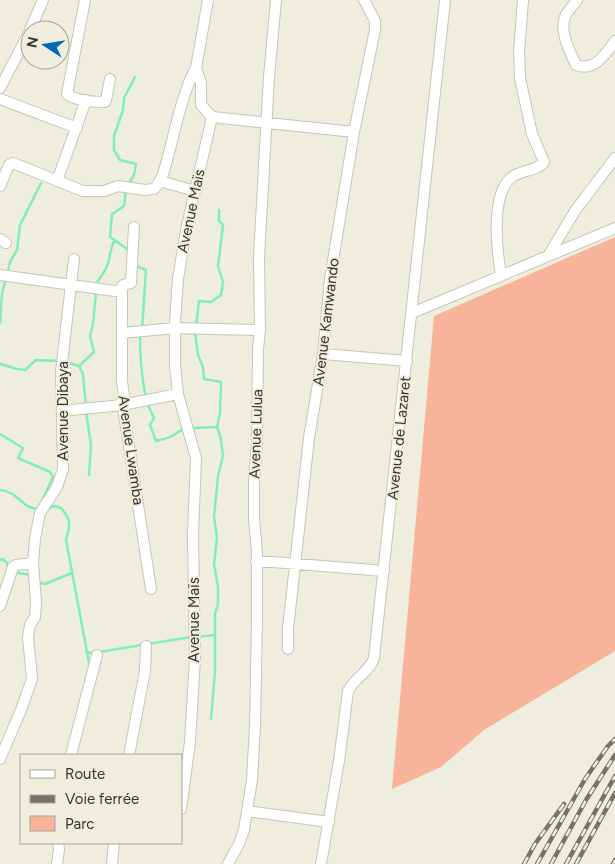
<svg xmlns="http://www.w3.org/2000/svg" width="615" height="864" viewBox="0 0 615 864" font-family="Figtree,sans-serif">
<rect width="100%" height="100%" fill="#efedde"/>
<path fill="#f7b49a" d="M615 237V651L484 730 441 767 392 789 434 316Z"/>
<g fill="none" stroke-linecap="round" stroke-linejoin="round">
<path stroke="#81eeb8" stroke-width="2.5" d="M128 185 134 175 136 164 120 160 114 150V136L123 110 124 98 135 77
M126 191 124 206 112 214 110 237 130 251
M134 265 146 270 142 329
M8 272 10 262 17 250 20 225 41 183
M95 286C98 280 103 275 106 268 111 259 109 249 115 240
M0 323 2 294 6 277
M196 327 199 301 211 302 221 295 223 282 218 266 223 225 219 221V210
M195 332 198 355 203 367 204 379 221 382 220 413 217 427 220 435 223 455 218 476 214 517 217 538 214 564 218 587V604L215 614V671L211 719
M140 334C140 355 141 376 146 398
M65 362 79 366 83 374 86 407
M0 364 17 369 25 370 36 360 59 361
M79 366 94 352 90 336 93 323 96 292
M147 403 154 418 150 425 156 441C161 440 166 439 172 436 178 433 179 430 186 429
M86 412 91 445 89 475
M191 428 217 427
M0 434 23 448 18 458 50 472 53 477 40 505
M0 490C16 491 21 505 32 508 35 509 37 509 40 509
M48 509 54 506 61 508C72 521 70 525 66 540L90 668
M0 560 3 559 7 563 8 567 11 568
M16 570 19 573 31 575
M38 582 45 584 72 573
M196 637 215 635
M86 652 93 653 191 637"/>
<g stroke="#c6c5b6" stroke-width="12">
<path id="street" d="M85 0 67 94C76 101 94 102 105 102L106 100 110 79
M208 0 196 68 201 83V105L212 117
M577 0C573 6 567 11 565 17 559 31 570 52 576 65 594 72 605 55 615 41
M30 30 43 0
M0 88 30 31
M0 99 77 128
M212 117 354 132
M57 181 86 100
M160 181 195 191
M0 186 9 165 13 163 83 191H104L118 186 145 190 154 189C164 179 166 162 170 149 175 128 185 85 196 68
M134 227 131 283 123 285 122 287V381L124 396 122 401 151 589
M0 239 6 243
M548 256 575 211 615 158
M0 275 122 292
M501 275C497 251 490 194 512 177 521 170 538 171 544 162L532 134 520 78 519 52 523 0
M412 313 615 228
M122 333 175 328 260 330
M323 354 407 361
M62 411 122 405 178 394
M256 562H273L384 571
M0 606 13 567 16 565 33 563
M288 649V629L309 438 323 354 330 279 354 132 375 30V21L364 0
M71 755 97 655
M129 755 145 671 146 646
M0 759 21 710 32 679 28 637 30 625 35 617 36 602 33 563 35 539 40 513 57 487 63 469 61 371 74 259
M181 809 190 742 195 659 193 534 196 458 178 394 175 365V321L178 279 186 230 212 117
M247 811 329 822
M57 864 59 849 58 843
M112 864 114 843
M228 864 239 844 244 830 252 780 255 726 257 620V552L254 519V481L257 443 258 349 260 330 259 257 269 77 276 0
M321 864 339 761 348 691C354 678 369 673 374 658L445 0"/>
</g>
<use href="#street" stroke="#fff" stroke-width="10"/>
<g stroke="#74726a" stroke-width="4.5">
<path id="rail" d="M524 864 535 844 564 804
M537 864 585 779 608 746 615 739
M551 864 586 800 615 755
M566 864 615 776
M576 864 615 793
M613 864 615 860"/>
</g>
<use href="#rail" stroke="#efedde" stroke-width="2.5" stroke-dasharray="8" stroke-linecap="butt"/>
</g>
<g text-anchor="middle" stroke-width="4" stroke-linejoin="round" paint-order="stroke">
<g font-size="15" fill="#35342f" stroke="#efedde">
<text transform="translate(191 211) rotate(-78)" y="5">Avenue Maïs</text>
<text transform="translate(326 322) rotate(-83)" y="5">Avenue Kamwando</text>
<text transform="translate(63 411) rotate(-90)" y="5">Avenue Dibaya</text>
<text transform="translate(256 434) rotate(-88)" y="5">Avenue Lulua</text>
<text transform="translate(399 438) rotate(-84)" y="5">Avenue de Lazaret</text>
<text transform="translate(131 450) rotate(82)" y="5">Avenue Lwamba</text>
<text transform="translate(194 620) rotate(-90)" y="5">Avenue Maïs</text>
</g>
</g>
<rect x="20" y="754" width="162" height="90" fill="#efedde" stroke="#a5a398"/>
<rect x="30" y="770" width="25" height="8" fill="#ffffff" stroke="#a5a398"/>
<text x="65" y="779" font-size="15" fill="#35342f">Route</text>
<rect x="30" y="795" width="25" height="8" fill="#74726a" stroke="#a5a398"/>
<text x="65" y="804" font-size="15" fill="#35342f">Voie ferrée</text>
<rect x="30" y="816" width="25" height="15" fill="#f7b49a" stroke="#a5a398"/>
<text x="65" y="829" font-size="15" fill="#35342f">Parc</text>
<g transform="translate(45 45) rotate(282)"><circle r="24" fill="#efedde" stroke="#a5a398"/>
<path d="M0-4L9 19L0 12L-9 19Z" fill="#0068b4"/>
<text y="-8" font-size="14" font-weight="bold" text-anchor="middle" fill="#35342f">N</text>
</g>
</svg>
